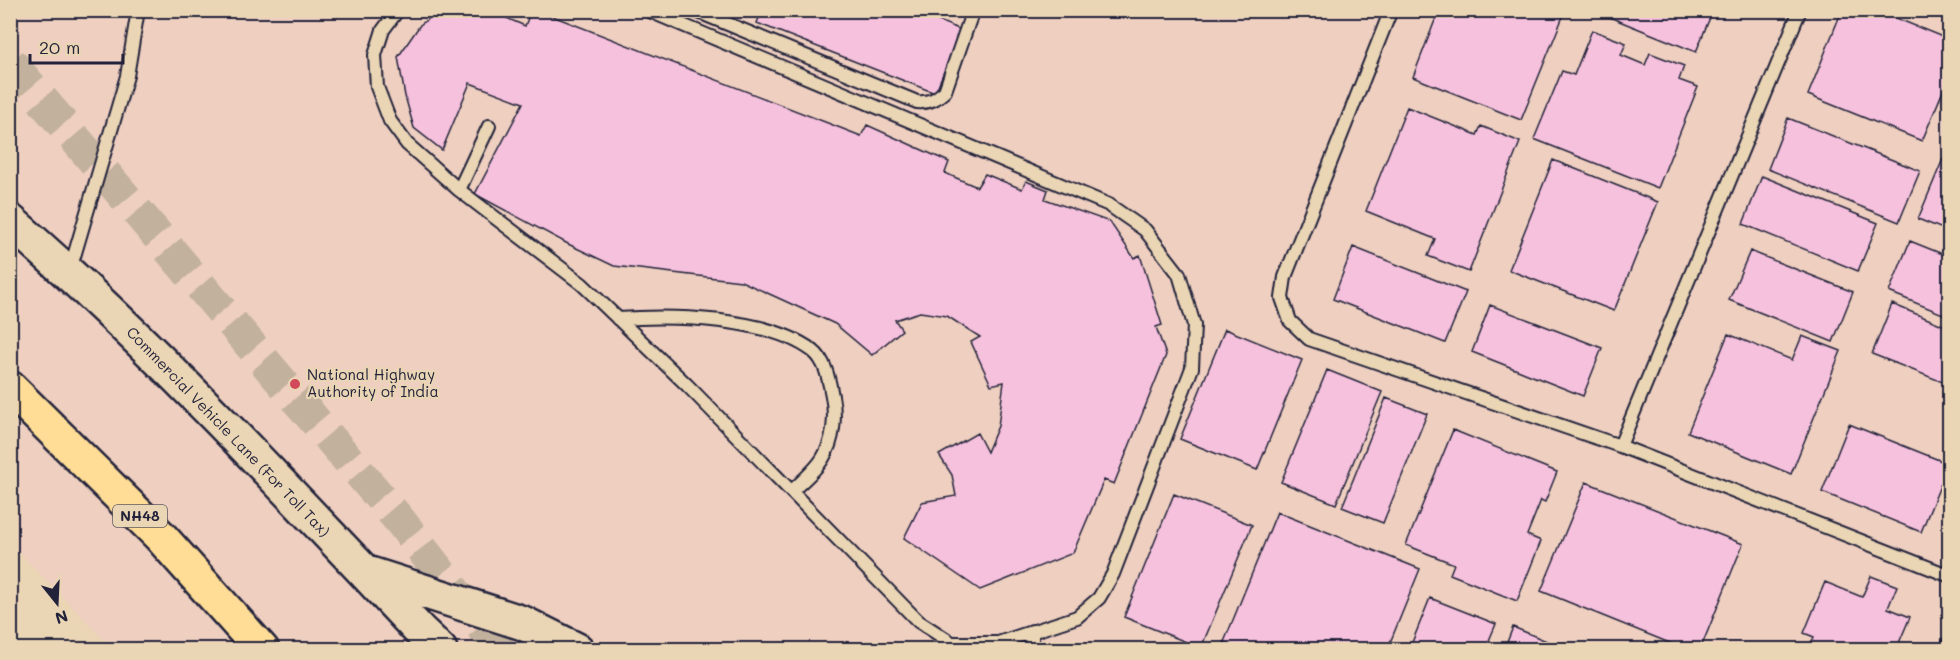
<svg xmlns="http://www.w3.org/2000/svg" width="1960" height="660" viewBox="0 0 1960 660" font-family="Mali,sans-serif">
<rect width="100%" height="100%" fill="#ead5b4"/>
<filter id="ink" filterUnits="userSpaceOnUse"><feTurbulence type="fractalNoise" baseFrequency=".0167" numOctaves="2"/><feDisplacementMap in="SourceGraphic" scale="12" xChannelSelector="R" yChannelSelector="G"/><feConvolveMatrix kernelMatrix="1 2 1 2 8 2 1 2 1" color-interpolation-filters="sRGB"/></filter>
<g filter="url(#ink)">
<path fill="#eecfc0" d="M11 11H1949V649H113L11 544Z"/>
<path fill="#f6c1dd" stroke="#22223b" stroke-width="1.5" d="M440 10H488L525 26 531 10H537L861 136 867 125 949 162 945 173 977 187 985 174 1022 189 1026 181 1048 190 1045 199 1110 222 1134 258 1140 255 1162 325 1156 327 1166 355 1114 484 1104 480 1073 553 980 590 904 538 922 502 956 496 952 475 939 455 977 433 987 452 998 426 1004 382 991 385 971 342 980 337 947 316 920 312 895 320 902 330 872 355 835 324 741 281 614 266 568 244 475 194 523 103 470 83 442 150 414 128 405 96 398 57 420 25Z
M762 10H912L961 30 935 93 757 23Z
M1439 10H1508L1517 14 1518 10H1555L1564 14 1521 120 1413 77Z
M1592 10H1713L1696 52Z
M1842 10H1876L1950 40V74L1922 141 1808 95Z
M1592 30 1626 43 1621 55 1645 65 1650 53 1684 66 1679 80 1698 87 1658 188 1534 139 1562 71 1574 75Z
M1407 107 1477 135 1481 126 1520 142 1469 272 1428 256 1435 239 1366 211Z
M1788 118 1920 171 1899 222 1768 169Z
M1950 142V232L1918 219Z
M1553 160 1658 202 1614 311 1509 270Z
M1762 176 1878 223 1858 271 1743 224Z
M1910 241 1950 257V317L1889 292Z
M1353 247 1466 292 1445 343 1333 299Z
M1750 251 1853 292 1833 342 1729 300Z
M1892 304 1950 328V385L1872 354Z
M1490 305 1602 348 1583 396 1472 352Z
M1225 329 1302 360 1257 470 1180 439Z
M1728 334 1792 360 1802 336 1841 351 1791 474 1688 432Z
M1327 370 1382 392 1336 504 1281 482Z
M1386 398 1427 414 1383 523 1342 507Z
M1849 424 1949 464 1921 532 1822 492Z
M1453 430 1557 472 1545 502 1541 500 1527 535 1541 541 1517 601 1450 574 1454 564 1406 545Z
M1586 482 1743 544 1700 650H1687L1541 591Z
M1174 494 1252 525 1201 648 1124 617Z
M1277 512 1420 569 1387 650H1243L1224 642Z
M1871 576 1897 586 1888 608 1910 617 1896 650H1809L1814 637 1804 633 1825 582 1862 597Z
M1430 598 1496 624 1485 650H1409Z
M1513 627 1568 650H1504Z"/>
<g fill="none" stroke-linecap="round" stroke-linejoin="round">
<path stroke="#c2b19c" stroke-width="33" stroke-dasharray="33 16" stroke-linecap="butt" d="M10 62 401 522 500 650"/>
<g stroke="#22223b" stroke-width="16">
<path id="lane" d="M398 10 383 30 375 55 377 87 390 121 407 144 459 190 582 284 687 385 918 621 952 643H998L1077 617 1099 598 1113 574 1192 368 1194 325 1179 274 1145 230 1109 205 647 10
M694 10 917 102C930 103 936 99 945 91L973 10
M1391 10 1285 277 1282 298 1290 321 1309 339 1620 446 1950 576
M459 190 489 126
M70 270 127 76 138 10
M618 319C672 315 768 317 813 351 826 361 829 381 832 396 836 416 834 440 823 458 816 470 802 481 792 491
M1620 446 1800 10
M1032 631V650
M1946 650 1950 641"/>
</g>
<g stroke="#22223b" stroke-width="38">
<path id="secondary" d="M10 221C156 348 287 490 420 631L440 650
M367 573 523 623 577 650"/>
</g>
<g stroke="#22223b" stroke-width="38">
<path id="highway" d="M10 388 160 536 262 650"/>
</g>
<use href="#lane" stroke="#ead5b4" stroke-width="12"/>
<use href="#secondary" stroke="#ead5b4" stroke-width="33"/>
<use href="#highway" stroke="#ffdd96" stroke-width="33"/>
</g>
</g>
<circle fill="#d1495b" stroke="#ead5b4" stroke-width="2" cx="295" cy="384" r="6"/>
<g text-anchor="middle" stroke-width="4.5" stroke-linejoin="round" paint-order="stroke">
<rect fill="#ead5b4" stroke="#5e585f" stroke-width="1.5" x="113" y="505" width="54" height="22" rx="4.5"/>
<g font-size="14" font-weight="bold" fill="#22223b">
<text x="140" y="521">NH48</text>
</g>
<g font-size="15" fill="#22223b" stroke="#ead5b4" text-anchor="start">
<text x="307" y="380">National Highway<tspan x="307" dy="17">Authority of India</tspan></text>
</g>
<g font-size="15" fill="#22223b" stroke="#ead5b4">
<text transform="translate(228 432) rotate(46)" y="5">Commercial Vehicle Lane (For Toll Tax)</text>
</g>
</g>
<rect width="1960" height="660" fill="none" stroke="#ead5b4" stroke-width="36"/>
<rect x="18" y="18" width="1924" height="624" fill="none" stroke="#22223b" stroke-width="2" filter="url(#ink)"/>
<g transform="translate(57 603) rotate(162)" stroke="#ead5b4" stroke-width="4.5" paint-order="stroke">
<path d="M0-4.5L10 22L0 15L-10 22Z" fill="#22223b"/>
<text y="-9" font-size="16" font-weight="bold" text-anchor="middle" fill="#22223b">N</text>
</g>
<path d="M30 54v9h93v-9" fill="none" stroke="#22223b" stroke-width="3"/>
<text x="39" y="54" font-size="18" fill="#22223b" stroke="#ead5b4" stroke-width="4.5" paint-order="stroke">20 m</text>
</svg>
